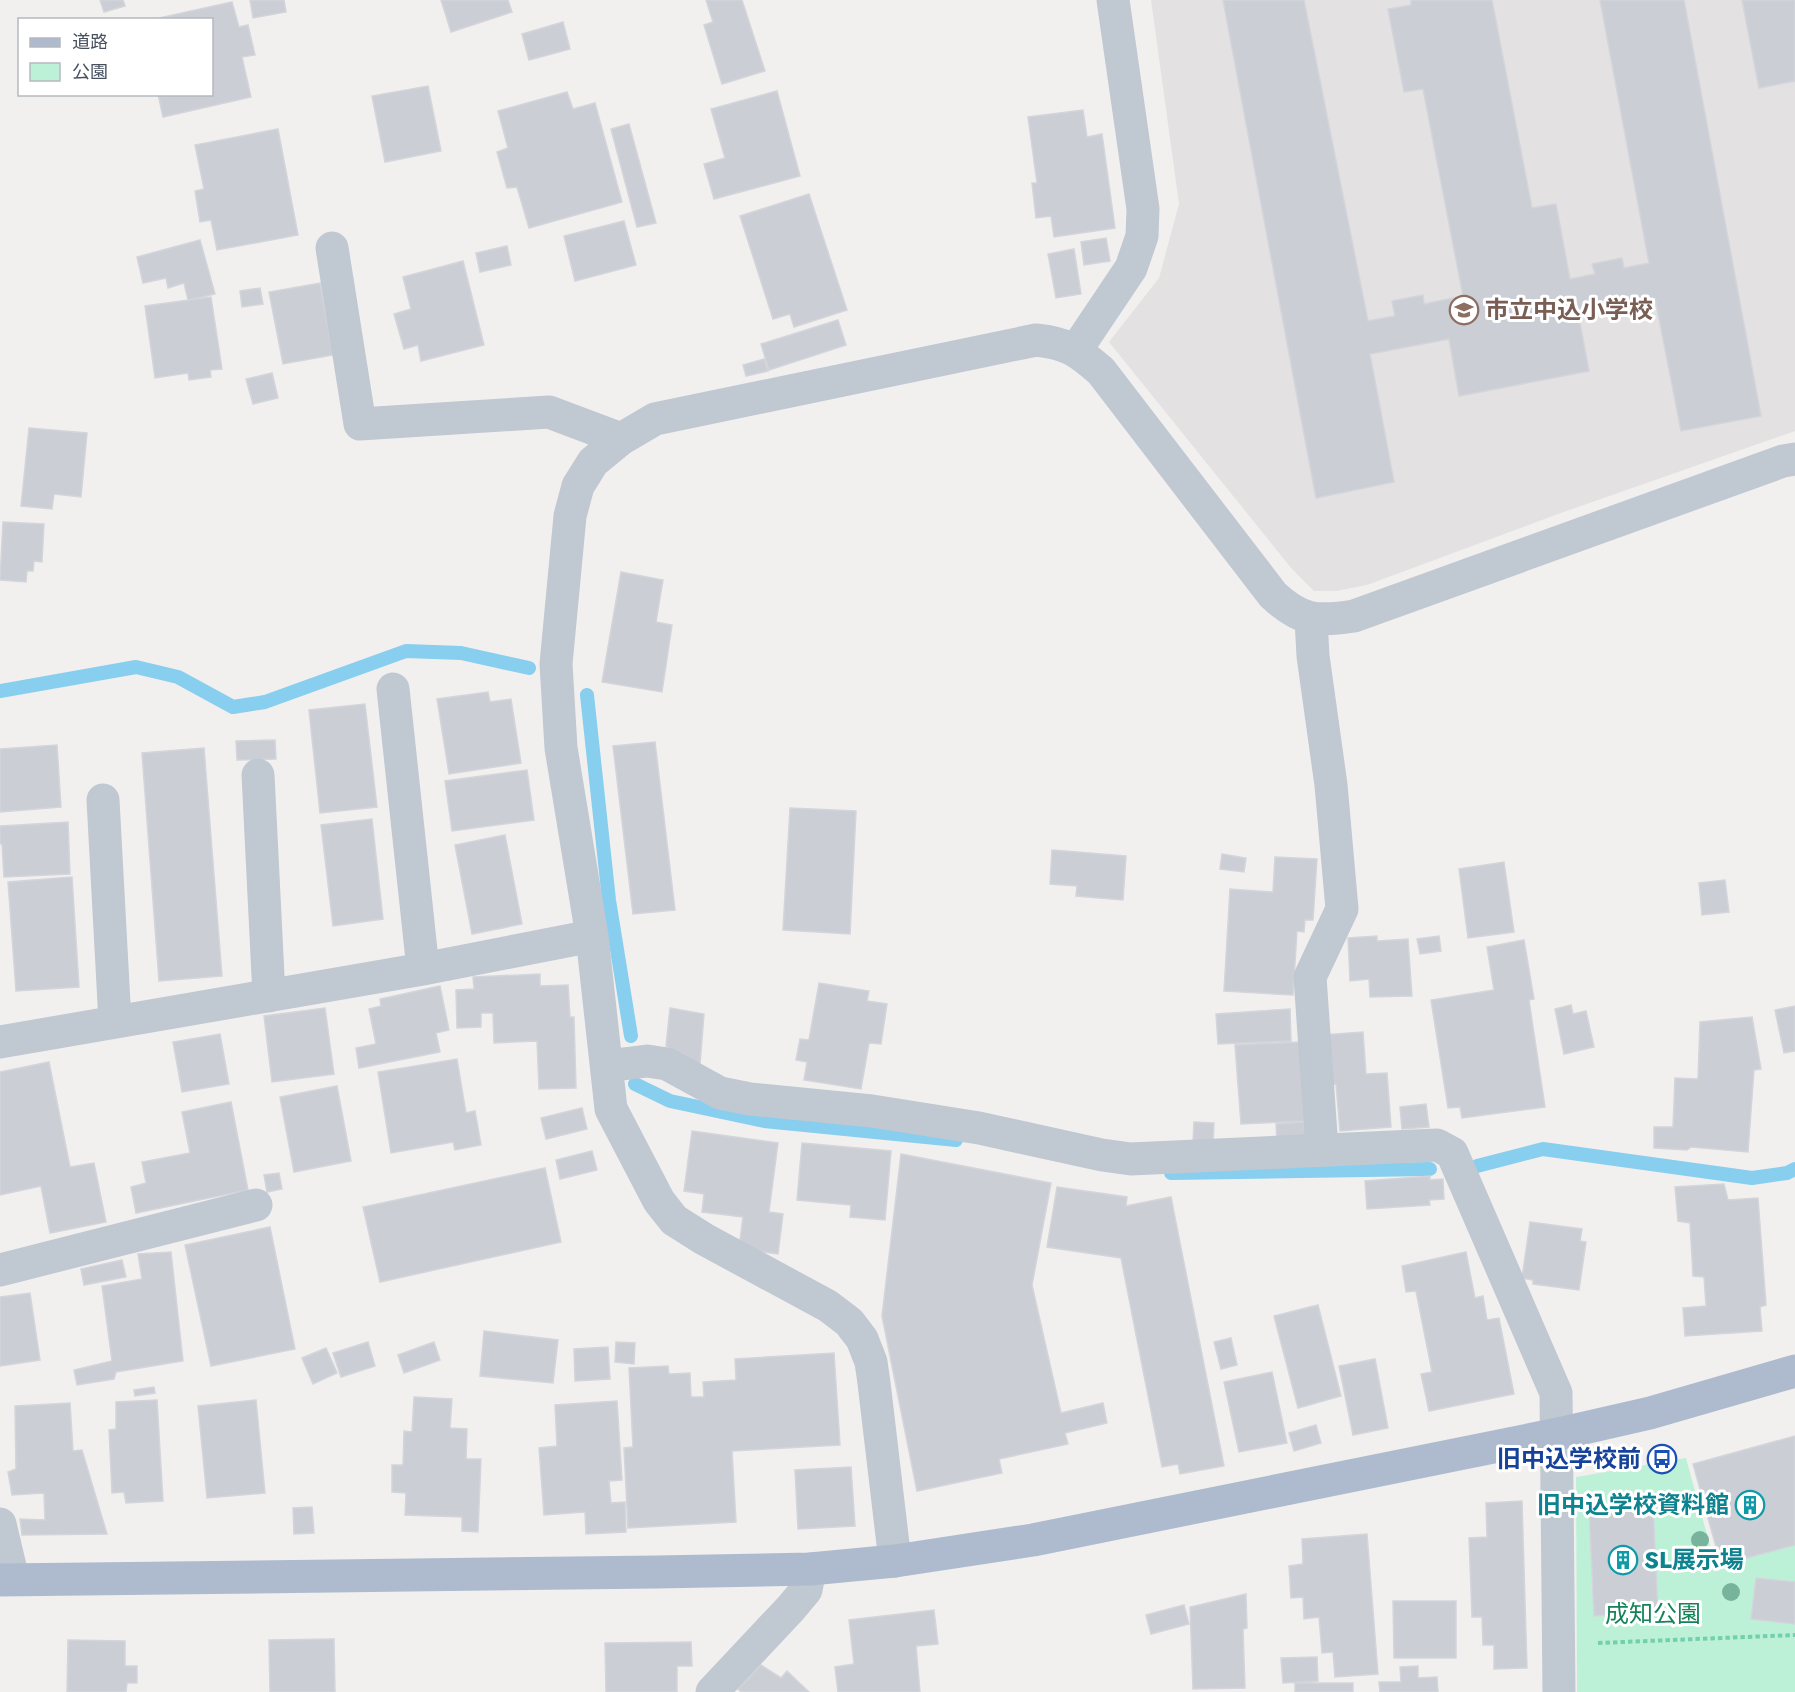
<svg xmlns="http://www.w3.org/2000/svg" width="1795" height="1692" viewBox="0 0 1795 1692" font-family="Jost,'Noto Sans JP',sans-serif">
<rect width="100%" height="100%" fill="#f2f0ef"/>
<path fill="#e3e1e1" d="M1151 0H1795V431L1558 514 1367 585 1336 591H1314L1292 569 1109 342 1159 278 1179 204Z"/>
<path fill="#bdf1d7" d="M1686 1458 1717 1571 1720 1570 1719 1564 1795 1543V1692H1577L1576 1477Z"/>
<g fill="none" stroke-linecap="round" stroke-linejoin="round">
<path stroke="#88ceef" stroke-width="14" d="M0 691 136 667 178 677 233 707 265 702 406 651 461 653 529 668
M587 695 609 900 631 1036
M635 1084 670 1101 764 1121 956 1140
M1477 1166 1543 1149 1752 1178 1787 1173 1795 1169
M1171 1173 1430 1169"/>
</g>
<path fill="#cbced5" stroke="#d3d5db" stroke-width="1.5" d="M100 0H123L125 6 104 12Z
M250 0H284L286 12 253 18Z
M441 0H508L512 12 451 32Z
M706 0H742L765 71 722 84 704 25 713 22Z
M1223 0H1304L1368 321 1395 316 1392 301 1423 295 1424 304 1463 296 1423 89 1404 92 1388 9 1411 5V0H1492L1532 208 1556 204 1570 279 1595 274 1592 264 1622 258 1624 268 1649 263 1600 0H1684L1761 416 1681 431 1655 298 1578 312 1589 371 1459 396 1449 339 1370 354 1394 482 1316 498Z
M1742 0H1795V81L1759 88Z
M232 2 239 27 248 25 255 55 242 57 251 97 163 117 158 94H212V20H159V18Z
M563 22 570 49 529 60 522 34Z
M428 86 441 151 385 162 372 96Z
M777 91 800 176 714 199 704 164 725 158 711 109Z
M567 92 573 109 595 103 622 202 529 228 517 187 507 188 497 152 508 148 498 111Z
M1083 110 1087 137 1102 134 1115 228 1054 237 1051 216 1036 218 1032 183H1037L1028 117Z
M629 124 656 223 637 227 611 129Z
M278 129 298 235 217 250 211 220 200 222 195 191 204 189 195 145Z
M809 194 847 310 794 327 790 314 773 319 740 216Z
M624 221 636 265 575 281 564 236Z
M1106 238 1110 261 1084 265 1081 242Z
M200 240 215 294 188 300 184 283 168 288 166 278 143 283 137 257Z
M507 246 511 265 480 272 476 253Z
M1074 249 1081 294 1056 298 1048 254Z
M463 261 484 345 421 361 418 345 404 349 394 314 411 309 403 277Z
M320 283 333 355 283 364 269 292Z
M260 288 263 304 242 307 240 291Z
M211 297 222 369 210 370 211 377 189 380 188 373 155 378 145 306Z
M838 320 846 345 769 370 761 344Z
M764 359 768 371 746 376 743 365Z
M272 373 278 398 253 404 246 379Z
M29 428 87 433 81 497 54 494 52 509 21 506Z
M3 522 44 524 42 562 34 561 33 571H27L26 582 0 580Z
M621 572 663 580 656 622 672 625 662 692 602 682Z
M488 692 490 702 511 699 521 763 449 774 437 699Z
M365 704 377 807 320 813 309 710Z
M275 740 276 759 237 760 236 741Z
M655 742 675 910 633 914 613 746Z
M57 745 61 807 0 812V749Z
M204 748 222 976 159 981 142 753Z
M527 770 534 820 452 831 445 781Z
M790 808 856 811 850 934 783 930Z
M372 819 383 919 333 926 321 825Z
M68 822 70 874 4 877 2 844H0V826Z
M505 835 522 924 472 934 455 845Z
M1052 850 1126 856 1123 900 1076 896 1077 886 1050 884Z
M1222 854 1246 858 1244 872 1220 869Z
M1275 857 1317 859 1313 920H1305L1304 932 1297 931 1293 995 1224 991 1230 889 1273 892Z
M1504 862 1514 932 1468 938 1459 869Z
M72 877 79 987 16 991 8 882Z
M1725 880 1729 912 1702 915 1699 883Z
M1377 936V941L1408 939 1412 996 1370 997 1369 979 1350 981 1348 938Z
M1439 936 1441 951 1420 954 1417 939Z
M1524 940 1534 999 1529 1000 1545 1107 1462 1118 1460 1107 1448 1108 1431 1000 1494 990 1487 947Z
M540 974V986L568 985 570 1017H574L576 1088 539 1089 537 1041 494 1043 493 1013H481V1027L457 1028 456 990 474 989 473 977Z
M819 983 869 991 867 1001 887 1004 881 1044 869 1043 861 1089 804 1080 807 1062 796 1060 800 1039 809 1040Z
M440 986 449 1030 436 1033 440 1052 359 1068 356 1048 376 1044 369 1009 381 1006 380 999Z
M1571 1005 1573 1014 1586 1011 1594 1047 1564 1054 1555 1009Z
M1795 1006V1051L1784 1053 1775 1010Z
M325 1008 334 1074 272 1082 264 1016Z
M670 1008 704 1014 700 1064 697 1066 666 1046Z
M1290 1009 1291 1041 1218 1044 1216 1014Z
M1752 1017 1761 1069 1754 1070 1748 1152 1691 1147 1687 1150 1654 1148V1127H1673L1675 1078 1698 1079 1700 1022Z
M1363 1032 1366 1074 1387 1073 1391 1127 1340 1131 1336 1084 1325 1085 1322 1035Z
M220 1034 229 1084 182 1092 173 1042Z
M1300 1042 1304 1121 1241 1124 1235 1045Z
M457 1059 466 1113 475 1111 481 1145 455 1150 453 1142 391 1153 378 1072Z
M49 1062 70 1167 94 1163 106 1222 50 1233 41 1186 0 1195V1072Z
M337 1086 351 1161 294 1172 280 1097Z
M231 1102 248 1190 136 1213 131 1187 146 1183 142 1162 190 1153 182 1112Z
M1426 1104 1429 1127 1402 1129 1400 1107Z
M582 1108 587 1129 546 1139 541 1118Z
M1194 1122 1214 1123 1213 1143 1193 1142Z
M1304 1122 1305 1140 1277 1142 1276 1124Z
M692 1131 778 1143 769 1212 783 1214 778 1254 756 1251 740 1240 743 1217 702 1212 704 1194 684 1191Z
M802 1143 891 1151 885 1220 850 1217 851 1205 797 1200Z
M592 1151 597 1170 560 1179 556 1160Z
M901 1154 1051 1183 1032 1285 1061 1413 1103 1403 1107 1423 1065 1433 1068 1444 999 1459 1002 1473 917 1491 882 1316Z
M545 1168 561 1242 380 1282 363 1207Z
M279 1173 282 1189 267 1192 264 1175Z
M1430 1176V1180L1443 1179 1444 1199 1429 1200 1430 1205 1367 1209 1365 1181Z
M1724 1184 1728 1200 1758 1198 1766 1305 1760 1307 1762 1331 1685 1336 1683 1308 1706 1306 1704 1277 1693 1276 1690 1223 1678 1221 1675 1187Z
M1057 1187 1127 1197 1126 1206 1171 1197 1224 1466 1180 1474 1178 1464 1162 1467 1121 1258 1047 1247Z
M1530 1222 1582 1229 1580 1241 1586 1242 1579 1290 1533 1284V1280L1522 1278Z
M270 1227 295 1349 211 1366 185 1245Z
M171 1252 183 1361 116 1372 114 1379 77 1385 74 1370 112 1361 102 1286 142 1279 138 1254Z
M1466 1252 1475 1298 1483 1296 1487 1320 1499 1318 1514 1394 1429 1411 1421 1374 1432 1372 1416 1291 1406 1292 1402 1266Z
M122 1260 126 1277 84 1285 81 1269Z
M30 1293 40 1360 0 1366V1297Z
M1318 1305 1341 1396 1298 1408 1274 1316Z
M484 1331 558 1340 553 1383 480 1376Z
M1231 1338 1237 1365 1221 1369 1214 1342Z
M368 1342 375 1366 341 1377 333 1353Z
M434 1342 440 1360 404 1373 398 1355Z
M616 1342 635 1343 634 1364 615 1362Z
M608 1347 610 1379 575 1381 574 1349Z
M326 1348 337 1373 313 1384 302 1358Z
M834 1353 840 1445 732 1451 736 1522 628 1528 624 1448 633 1447 629 1368 668 1366 669 1374 690 1373 691 1397H704L703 1382 736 1380 735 1359Z
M1375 1359 1388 1428 1353 1435 1339 1366Z
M1272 1372 1287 1443 1239 1452 1224 1382Z
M154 1387 155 1393 135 1396 134 1390Z
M414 1397 452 1399 450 1428 467 1429 466 1459H481L478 1532 462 1531V1517L405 1515 406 1493 392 1492V1465H403L404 1431 412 1432Z
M157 1400 163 1501 126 1503 124 1492 112 1493 109 1430 116 1429V1402Z
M256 1400 265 1493 207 1498 198 1406Z
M617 1401 622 1480 609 1481 611 1503 625 1502 626 1532 586 1534 585 1512 544 1515 539 1448 557 1446 555 1405Z
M70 1403 73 1451 82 1450 107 1534 22 1535 20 1519 45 1520 44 1493 12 1495 8 1472 16 1469 15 1406Z
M1316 1425 1321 1443 1294 1451 1289 1433Z
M1795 1436V1545L1721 1565 1693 1464Z
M851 1467 855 1526 798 1529 795 1470Z
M1522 1501 1527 1668 1494 1669V1645H1483L1482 1617H1472L1469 1538 1487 1537 1486 1503Z
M1653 1504 1658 1613 1594 1616 1589 1508Z
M312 1507 314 1533 294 1534 293 1508Z
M1367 1534 1378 1674 1335 1677 1333 1652 1322 1653 1319 1617 1304 1619 1303 1597 1291 1598 1289 1566 1303 1564 1302 1539Z
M1756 1578 1795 1582V1624L1751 1619Z
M1246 1594 1247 1628 1243 1629 1245 1688 1193 1689 1190 1607Z
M1393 1601H1456V1658H1394Z
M1184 1605 1189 1624 1151 1634 1146 1615Z
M934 1610 938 1644 916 1646 920 1692H838L835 1667 854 1664 849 1620Z
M334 1639 335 1692H270L269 1640Z
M68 1640 125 1641V1666H137V1683H127L126 1692H67Z
M691 1642 692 1666H677V1692H606L605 1643Z
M1317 1657 1318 1681 1283 1683 1281 1658Z
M761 1665 781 1678 787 1671 809 1692H741L738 1689Z
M1418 1666V1678L1437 1677 1438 1692H1380L1379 1682H1401L1400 1667Z
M1295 1683H1353V1692H1295Z"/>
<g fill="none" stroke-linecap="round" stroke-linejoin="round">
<path stroke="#73d0ae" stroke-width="4" stroke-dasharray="4.5 3" stroke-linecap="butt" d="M1598 1643 1795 1635"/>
<path stroke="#c0c8d2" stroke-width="33" d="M332 248 360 424 549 412 621 439
M1076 350 1131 268 1142 236 1143 209 1113 0
M1311 619 1313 656 1331 785 1342 909 1310 977 1322 1149
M393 689 423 969
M258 775 269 996
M103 800 115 1022
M0 1042 423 969 592 936
M607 1066 647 1061 667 1064 720 1093 750 1099 872 1111 979 1128 1102 1155 1131 1159 1437 1145 1452 1153 1556 1393 1559 1692
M0 1270 256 1205
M0 1524 13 1579
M895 1561 874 1383 871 1362 862 1339 849 1322 828 1306 704 1239 674 1220 659 1201 611 1109 592 936 561 748 556 664 570 516 578 486 593 462 621 439 655 419 1036 340C1067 343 1078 351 1101 371L1273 595C1301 621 1317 622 1354 616L1783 461 1795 459
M712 1692 791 1608 806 1590 810 1569"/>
<path stroke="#aebbcf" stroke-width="33" d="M0 1580 656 1572 810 1569 895 1561 1033 1540 1558 1434 1650 1413 1795 1371"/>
</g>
<g fill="#78b49c">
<circle cx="1700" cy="1540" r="9"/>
<circle cx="1731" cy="1592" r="9"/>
</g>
<defs>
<g id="school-ring" transform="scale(1.5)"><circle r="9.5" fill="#fff" stroke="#8d6e63" stroke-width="1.5"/><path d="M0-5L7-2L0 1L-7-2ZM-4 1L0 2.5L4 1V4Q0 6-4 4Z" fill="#8d6e63"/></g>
<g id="bus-ring" transform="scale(1.5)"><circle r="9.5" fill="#fff" stroke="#1a4fb4" stroke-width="1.5"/><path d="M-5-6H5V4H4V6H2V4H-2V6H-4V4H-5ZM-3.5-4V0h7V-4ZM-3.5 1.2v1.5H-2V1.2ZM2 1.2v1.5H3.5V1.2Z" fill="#1a4fb4"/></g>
<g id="building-ring" transform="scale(1.5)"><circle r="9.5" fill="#fff" stroke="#0f9aa8" stroke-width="1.5"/><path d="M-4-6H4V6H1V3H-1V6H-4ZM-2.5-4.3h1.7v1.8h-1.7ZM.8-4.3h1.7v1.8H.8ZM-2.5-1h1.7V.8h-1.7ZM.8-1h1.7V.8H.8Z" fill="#0f9aa8"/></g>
</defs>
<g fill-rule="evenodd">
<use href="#school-ring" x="1464" y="310"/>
<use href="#bus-ring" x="1662" y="1459"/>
<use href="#building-ring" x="1750" y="1505"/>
<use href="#building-ring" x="1623" y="1560"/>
</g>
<g text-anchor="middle" stroke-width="6" stroke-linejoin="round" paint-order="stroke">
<g font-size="24" font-weight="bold" fill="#785e54" stroke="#fff" text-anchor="start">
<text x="1485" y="318">市立中込小学校</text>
</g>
<g font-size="24" font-weight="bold" fill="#164399" stroke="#fff" text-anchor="end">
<text x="1641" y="1467">旧中込学校前</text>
</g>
<g font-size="24" font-weight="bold" fill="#0d838f" stroke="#fff" text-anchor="end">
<text x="1729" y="1513">旧中込学校資料館</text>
<text x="1644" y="1568" text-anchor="start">SL展示場</text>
</g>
<g font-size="24" fill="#148359" stroke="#fff">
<text x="1653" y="1622">成知公園</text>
</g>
</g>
<rect x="18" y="18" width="195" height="78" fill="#ffffff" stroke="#b5b9bf" stroke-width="1.5"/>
<rect x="30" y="38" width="30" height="9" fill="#aebbcf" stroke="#b5b9bf" stroke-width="1.5"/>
<text x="72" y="48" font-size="18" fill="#47505e">道路</text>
<rect x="30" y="63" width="30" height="18" fill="#bdf1d7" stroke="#b5b9bf" stroke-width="1.5"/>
<text x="72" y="78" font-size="18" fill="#47505e">公園</text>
</svg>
